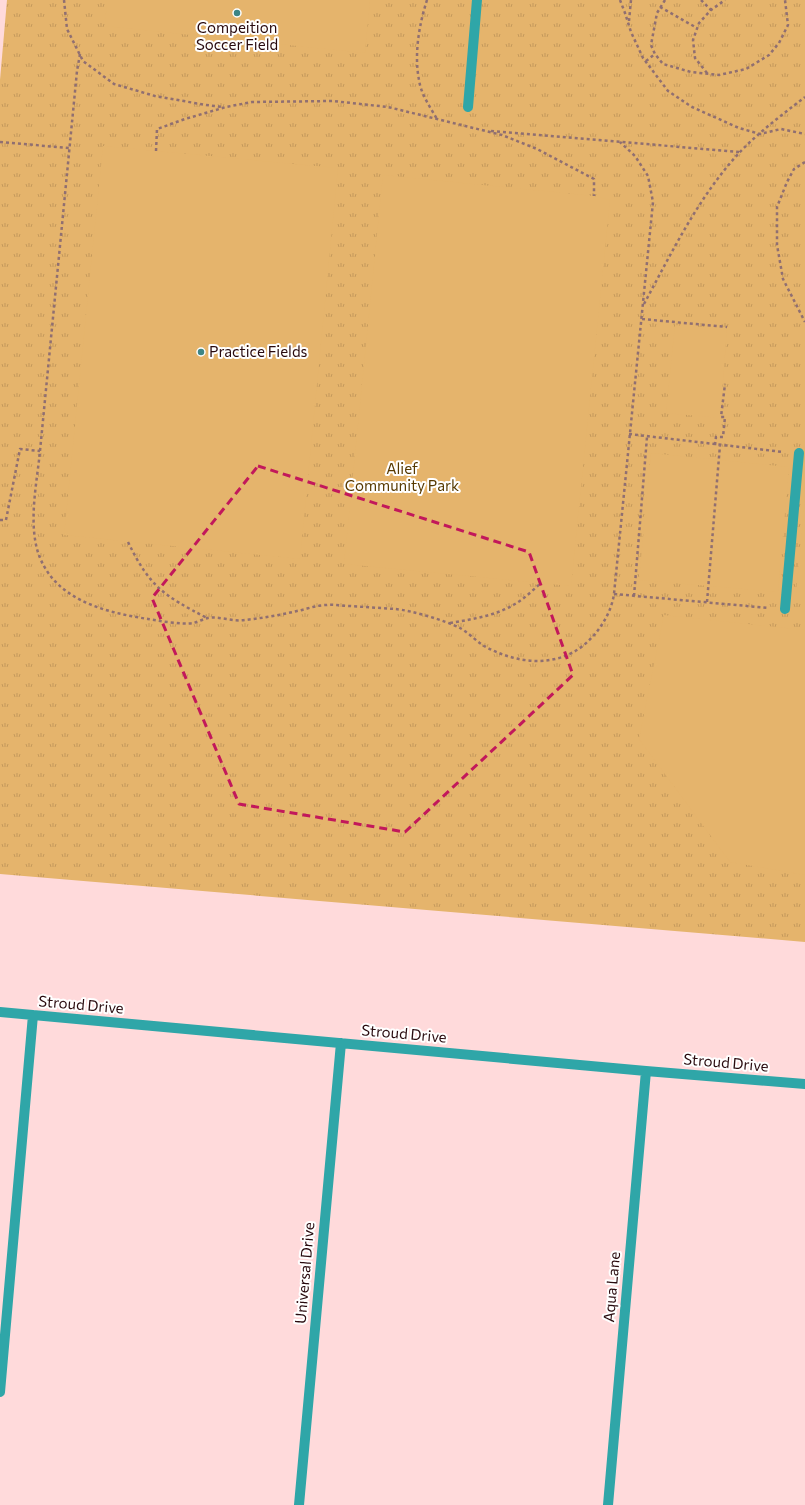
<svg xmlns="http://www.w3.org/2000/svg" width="805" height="1505" viewBox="0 0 805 1505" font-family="Commissioner,sans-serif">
<defs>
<pattern id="grass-tufts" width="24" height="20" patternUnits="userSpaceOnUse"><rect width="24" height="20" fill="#e5b46c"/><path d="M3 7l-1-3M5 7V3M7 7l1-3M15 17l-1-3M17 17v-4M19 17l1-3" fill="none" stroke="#c4995c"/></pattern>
</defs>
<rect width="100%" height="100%" fill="#ffdadb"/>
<path fill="url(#grass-tufts)" d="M7 0H805V942L0 874V80Z"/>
<path fill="#e5b46c" d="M107 0H370L365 53 105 26Z
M103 146 338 168 300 559 64 535Z
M383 175 594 196 610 200 571 586 344 564Z
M675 325 727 330 720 418 666 413Z
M651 453 789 467 778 592 639 580Z
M805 499V595L796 594Z
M664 615 805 630V875L730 862 639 739Z"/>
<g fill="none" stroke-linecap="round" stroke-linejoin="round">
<path stroke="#906f71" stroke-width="2.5" stroke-dasharray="3 3" stroke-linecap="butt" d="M64 0 67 29 83 61 114 84 155 96 206 105 223 107
M427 0C419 25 414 54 419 80 421 94 430 107 437 119
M620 0 625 13 631 32 643 58 668 91 692 107 739 128 760 134 781 129 805 134
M665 0 657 13 651 45 655 54 663 64 691 72 719 75 746 69 769 55 779 43 788 25 785 0
M701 0 711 10
M660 7 697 28
M629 21 631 0
M80 54 77 71 40 451C37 482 29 518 37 549 51 599 103 612 148 619 160 621 182 625 193 623 198 622 203 619 208 618 220 616 233 622 245 620 263 618 280 615 297 611 307 609 317 605 327 605 334 604 342 606 350 606 365 607 380 608 395 609 410 610 447 621 460 628 469 633 476 641 484 646 515 663 554 669 584 645 599 632 611 614 614 594L653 202 648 176 635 156 620 142
M646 61 655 54
M707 73 695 58 693 40 699 23 711 10 725 0
M491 131 740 152
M0 142 69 148
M156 151 157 129 185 119 226 107 252 102 333 101 388 107 502 135 537 149 594 179V196
M805 162 794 169 787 182 777 207V245L783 279 805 322
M644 304C672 252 699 196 740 152 759 132 783 114 805 97
M642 319 727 327
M629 434 783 452
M715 445 716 437H723L725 417H721L725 384
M0 520H6L20 449 40 451
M128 542C150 587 163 595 207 618
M614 594 769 608
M634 596 647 437
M707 602 720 445
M450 623C473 619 495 616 515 604 524 599 533 590 541 583"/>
<path stroke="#2fa6a8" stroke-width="10" d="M468 107 477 0
M785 609 799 453
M0 1012 646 1071 805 1084
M0 1392 33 1015
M299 1505 341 1043
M608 1505 646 1071"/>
</g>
<path fill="none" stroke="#c2185b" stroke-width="3" stroke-dasharray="8 5" stroke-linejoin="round" d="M258 466 529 552 573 675 405 832 239 804 152 598Z"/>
<g fill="#3c8585" stroke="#fff" stroke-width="1.5">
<circle cx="237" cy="13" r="4"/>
<circle cx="201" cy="352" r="4"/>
</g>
<g text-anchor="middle" stroke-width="4" stroke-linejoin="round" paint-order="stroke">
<g font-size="15" fill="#290a0e" stroke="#fff">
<text x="237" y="33">Compeition<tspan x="237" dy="17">Soccer Field</tspan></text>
<text x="209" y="357" text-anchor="start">Practice Fields</text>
</g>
<g font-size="15" fill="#573900" stroke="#fff">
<text x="402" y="474">Alief<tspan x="402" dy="17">Community Park</tspan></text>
</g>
<g font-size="15" fill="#290a0e" stroke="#fff">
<text transform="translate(81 1005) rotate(5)" y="5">Stroud Drive</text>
<text transform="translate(404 1034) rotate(5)" y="5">Stroud Drive</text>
<text transform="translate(726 1063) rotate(5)" y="5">Stroud Drive</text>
<text transform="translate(305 1273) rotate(-85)" y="5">Universal Drive</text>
<text transform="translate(612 1287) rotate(-85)" y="5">Aqua Lane</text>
</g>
</g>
</svg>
